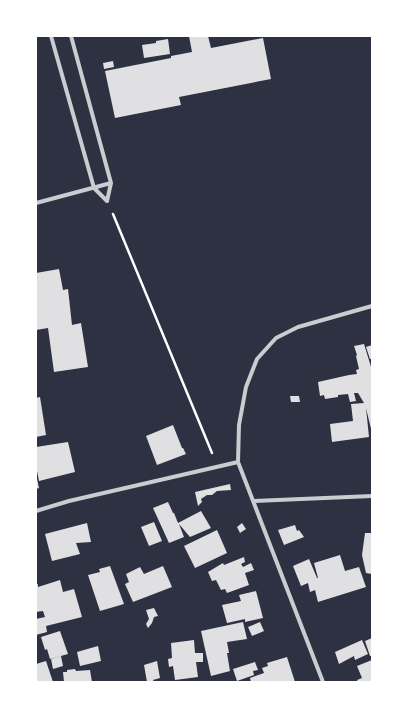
<svg xmlns="http://www.w3.org/2000/svg" width="408" height="718" viewBox="0 0 408 718" font-family="'Asap Condensed',sans-serif">
<rect width="100%" height="100%" fill="#2d3142"/>
<path fill="#e0e0e3" d="M189 36H208L211 48 263 38 271 79 179 97 181 105 115 118 105 71 171 58V56L192 52Z
M168 39 170 54 144 58 142 45 156 43V41Z
M113 61 114 67 104 69 103 63Z
M59 269 63 290 68 289 72 325 81 323 88 367 54 372 48 328 36 330V273Z
M364 344 372 370V433L366 408 369 437 332 442 330 424 353 421 351 404 364 403 358 393H354L356 401 350 402 348 394 338 395V397L325 399 324 395 320 396 318 382 349 375 357 374 356 370 359 369 356 356 357 355 354 346Z
M372 345V359H370L366 347Z
M290 396H299L300 402H291Z
M40 397 46 435 36 437V398Z
M173 425 182 448H183L186 454 157 465 146 436Z
M68 442 75 472 39 481 36 466V447Z
M36 474 39 488 36 489Z
M230 484 231 490 217 491 212 495H207L201 499 202 502 198 506 195 492Z
M168 502 173 513H174L178 523 201 511 211 528 190 537 179 524 184 537 169 543 153 508Z
M154 522 162 541 149 546 141 527Z
M87 523 91 542 76 543 80 554 52 561 45 534Z
M242 523 246 529 240 533 237 527Z
M295 525 297 531 299 530 304 537 284 545 278 530Z
M217 530 227 553 195 568 184 546Z
M365 533H372V574L366 573 362 555Z
M340 555 345 571 359 567 366 587 318 602 315 590 310 592 308 583 301 586 293 566 309 559 317 578H318L314 563Z
M244 557 245 562 241 564 243 567 251 563 254 570 245 573 249 585 227 593 225 589 221 590 216 580 212 581 208 572 223 563 224 565Z
M110 566 124 604 100 611 88 575 100 572 99 569Z
M163 566 172 587 133 602 125 584 129 582 126 574 140 567 144 574Z
M60 580 63 592 74 589 82 617 46 626 47 632 36 635V630H37L36 619 45 617 43 611 36 612V585L38 584V587Z
M256 591 263 618 245 622V619L227 623 222 605 241 601 239 595Z
M154 608 158 616 154 617 152 623 148 628 146 624 149 619 146 610Z
M243 622 247 639 227 642 229 653H227L230 671 211 676 201 631Z
M260 622 264 631 252 636 248 627Z
M60 631 68 654 50 659 47 649 45 650 41 637Z
M372 638V656H370L365 641Z
M194 640 195 653H203V662H196L198 677 175 680 173 666 169 667 168 659 172 658 171 643Z
M362 640 368 654 355 660 354 656 339 664 335 652Z
M98 646 101 661 80 666 77 652Z
M61 656 63 666 53 669 51 659Z
M287 657 295 682H251L250 678 264 673 262 668 268 666 267 663Z
M372 660V682H358L357 680 362 678 357 666Z
M46 661 53 682H36V664Z
M157 661 160 678 153 680 154 682H147L144 665Z
M255 662 258 670 253 671 254 675 237 681 233 669Z
M75 669 76 671 90 670 92 682H64L63 672H67V670Z"/>
<g fill="none" stroke-linecap="round" stroke-linejoin="round">
<path stroke="#fff" stroke-width="2.5" d="M113 214 212 453"/>
<path stroke="#caccd0" stroke-width="4" d="M51 36 94 188 107 201
M71 36 111 183 107 201
M36 203 111 183
M253 501 372 496
M36 511 69 501 238 462
M323 682 238 462 239 425 246 387 257 359 276 338 298 327 372 306"/>
</g>
<rect width="408" height="718" fill="none" stroke="#ffffff" stroke-width="74"/>
</svg>
